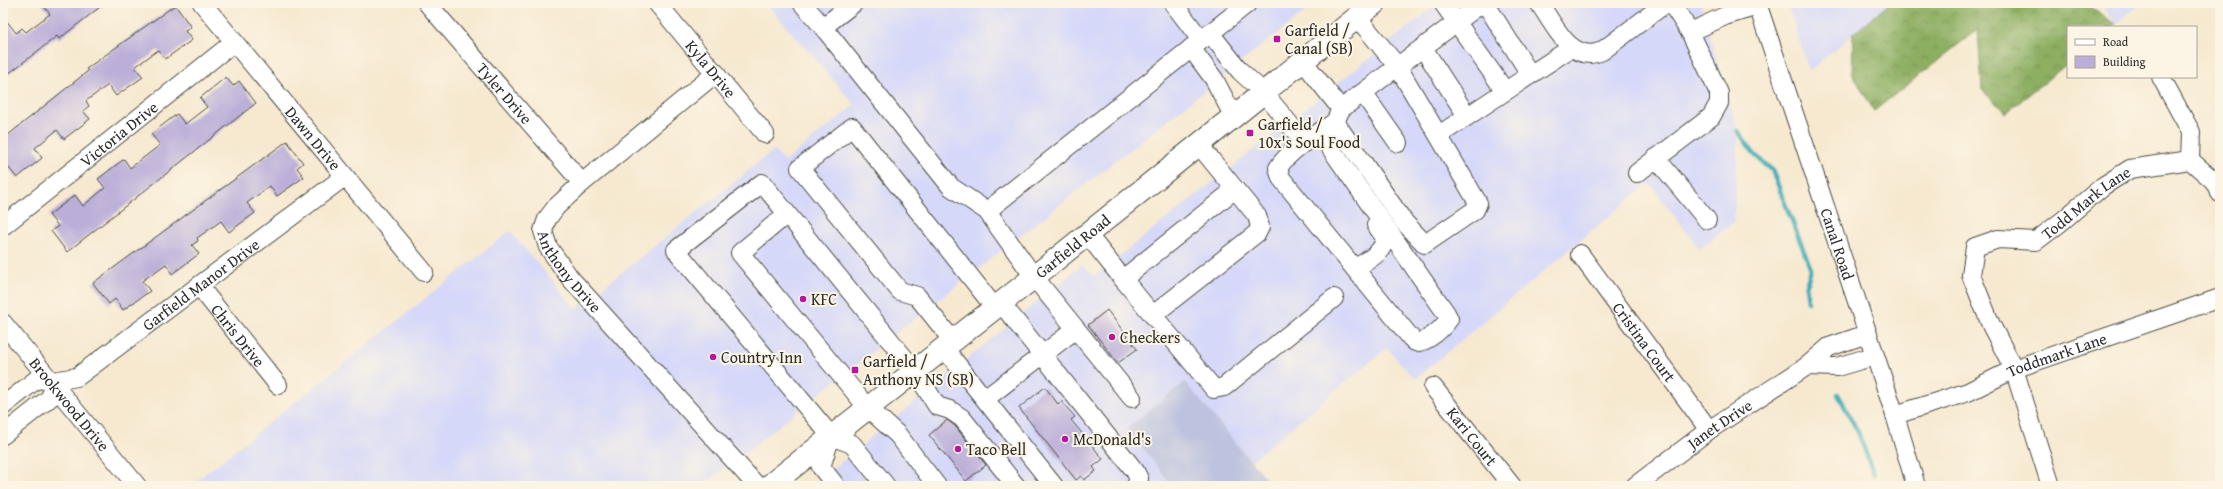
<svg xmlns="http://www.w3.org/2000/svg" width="2223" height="489" viewBox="0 0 2223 489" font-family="'Gentium Book Plus',serif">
<defs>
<pattern id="forest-crowns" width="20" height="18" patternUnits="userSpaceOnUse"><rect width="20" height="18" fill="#8daf62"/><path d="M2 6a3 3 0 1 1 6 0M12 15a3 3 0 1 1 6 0" fill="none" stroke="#738f51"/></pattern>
</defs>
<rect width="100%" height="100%" fill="#fcf5e5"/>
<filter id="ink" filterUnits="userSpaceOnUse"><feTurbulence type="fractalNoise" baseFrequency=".025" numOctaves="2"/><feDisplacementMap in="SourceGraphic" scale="8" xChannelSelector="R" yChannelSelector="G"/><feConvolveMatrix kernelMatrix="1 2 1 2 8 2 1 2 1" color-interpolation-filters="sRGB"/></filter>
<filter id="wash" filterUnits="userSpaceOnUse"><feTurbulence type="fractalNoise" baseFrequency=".012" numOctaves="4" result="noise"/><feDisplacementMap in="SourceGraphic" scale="16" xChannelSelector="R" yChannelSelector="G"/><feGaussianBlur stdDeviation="0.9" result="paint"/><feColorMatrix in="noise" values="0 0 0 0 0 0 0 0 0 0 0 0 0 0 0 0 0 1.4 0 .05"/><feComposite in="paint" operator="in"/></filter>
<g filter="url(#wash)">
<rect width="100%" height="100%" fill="#f6e9d0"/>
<path fill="#d5d8f9" d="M766 3H1316L702 486H190L510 231 576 309 774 150 784 162 855 105Z
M1439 3H1700L1738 131 1734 222 1700 249 1649 183 1415 379 1387 348 1251 461 1185 383 1170 483 1167 486H812L1082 265 1094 276Z
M1787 3H1890L1809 71Z
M2100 3H2142L2116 24Z"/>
<path fill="#bdc3de" d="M1185 382 1251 461 1272 486H1167L1170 483 1127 428Z"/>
<path fill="url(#forest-crowns)" stroke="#5c6d46" d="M1890 3H2084L2116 24 2113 27H2068V63L2006 113 1982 90 1978 29 1874 111 1852 73 1853 34Z"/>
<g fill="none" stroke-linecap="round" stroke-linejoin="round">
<path stroke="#3babb8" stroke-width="4.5" d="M1738 131 1755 155 1772 170 1811 269 1806 286 1808 302
M1838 394 1858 432 1874 475"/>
</g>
<g id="blocks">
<path fill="#bbafd9" d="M41 3H105L59 39 57 36 3 78V16L16 33 22 28 26 32 50 14Z
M175 5 191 27 185 31 192 40 165 59 158 50 135 67 143 77 116 96 108 85 86 101 89 106 83 111 90 119 64 139 57 130 35 148 42 158 17 178 9 168 3 172V139L88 71 86 69Z
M226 77 233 86 239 81 256 103 67 252 51 231 58 226 49 215 75 195 83 206 105 188 98 179 124 159 130 168 160 145 151 134 177 114 185 124 207 107 200 98Z
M287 141 303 163 297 168 304 177 277 196 270 186 247 203 255 213 229 232 221 221 197 238 198 241 192 245 199 254 172 274 166 264 142 281 150 291 123 310 115 299 109 304 93 283Z
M1107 310 1137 349 1118 363 1088 325Z
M1045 387 1058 404 1061 401 1075 417 1071 420 1103 459 1093 467 1096 471 1084 480 1081 476 1076 480 1019 408Z
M947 420 955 426 986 465 966 481 929 435Z"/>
</g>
</g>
<g filter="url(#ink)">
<use href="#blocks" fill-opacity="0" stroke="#494844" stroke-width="1"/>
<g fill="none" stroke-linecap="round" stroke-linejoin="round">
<g stroke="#494844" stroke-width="20">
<g id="minor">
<path id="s1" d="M202 3 424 272"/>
<path id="s2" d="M427 3 582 183"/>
<path id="s3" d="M657 3 765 134"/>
<path d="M802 3 823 27 951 187 987 211 1034 277 1076 329"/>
<path d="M1173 3 1201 40"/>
<path d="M1443 3 1505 91"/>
<path d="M1485 3 1530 74"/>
<path d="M1539 3C1554 24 1571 65 1602 51L1662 6 1669 4 1675 9 1690 32 1725 16 1758 6"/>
<path id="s4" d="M1757 3 1895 415 1916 486"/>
<path d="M1357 17 1398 67 1478 203 1475 210 1425 244 1404 222 1335 122 1341 109 1482 3"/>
<path d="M823 27 854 3"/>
<path d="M1210 33 1240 71 1264 93 1305 143"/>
<path d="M1191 48 1214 79 1234 117"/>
<path d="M1423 48 1467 116"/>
<path d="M1303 61 1341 109"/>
<path id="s5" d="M716 73 582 183 556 207 547 219 543 231 548 247 570 278 757 486"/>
<path d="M2161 77 2191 132 2190 160"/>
<path d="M1363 93 1398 143"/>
<path d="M1320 133 1446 313 1449 319C1443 328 1426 344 1415 342L1411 338 1281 178 1278 168C1290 149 1316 135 1335 122"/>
<path d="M1439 135 1571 48"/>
<path d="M1656 158 1707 220"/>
<path d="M1637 173 1711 117 1719 103V93L1690 32"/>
<path d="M987 211 1248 3"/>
<path d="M787 214 740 253 867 407 898 435 937 486"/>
<path id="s6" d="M3 226 234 42"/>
<path d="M1087 234 1123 279 1234 190"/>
<path id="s7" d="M1580 254 1709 430"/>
<path d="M1355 269C1367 260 1383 254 1385 238L1376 225"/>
<path d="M1123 279 1214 389 1224 387 1334 298"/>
<path id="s8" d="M199 286 278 385"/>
<path d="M1001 303 1135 471 1139 479 1136 486"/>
<path d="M1153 315 1257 233 1260 227 1257 216 1199 145"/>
<path id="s9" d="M3 323 137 486"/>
<path d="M1867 334 1829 347 1807 366 1837 367 1874 356"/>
<path d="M953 341 917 296 900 291 800 168 852 127 995 308"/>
<path d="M944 348 1054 486"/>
<path id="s10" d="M53 381 77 377 344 177"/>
<path id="s11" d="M1433 387 1512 486"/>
<path d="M985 399 1076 329 1132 398"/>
<path d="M3 406 37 379 53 381 51 397 3 435"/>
<path id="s12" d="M1895 415 1968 392 2014 369 2220 298"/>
<path d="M831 436 821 467 836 486"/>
<path d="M886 486 852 444 831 436 676 250 762 183 915 371 937 406 950 410 962 418 1016 486"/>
<path id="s13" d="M1635 486 1709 430 1807 366"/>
<path id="s14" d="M2051 486 2014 369 1991 325 1971 275 1975 247 1998 239 2036 241 2061 222 2103 186 2130 169 2190 160 2214 181 2220 193"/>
</g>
</g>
<g stroke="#494844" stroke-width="24">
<g id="major">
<path id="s15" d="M769 486 1034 277 1375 3"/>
</g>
</g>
<use href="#minor" stroke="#fff" stroke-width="18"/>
<use href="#major" stroke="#fff" stroke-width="22"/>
</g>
</g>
<g fill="#b5179e" stroke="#fcf5e5" stroke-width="1.5">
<rect x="1273" y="35" width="8" height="8" rx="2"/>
<rect x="1246" y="129" width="8" height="8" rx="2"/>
<circle cx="803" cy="299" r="4"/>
<circle cx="1112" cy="337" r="4"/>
<circle cx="713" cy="357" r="4"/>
<rect x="851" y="366" width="8" height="8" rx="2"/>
<circle cx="1065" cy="439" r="4"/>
<circle cx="958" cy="449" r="4"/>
</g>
<g text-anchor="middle" stroke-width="4" stroke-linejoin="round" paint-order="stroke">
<g font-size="16" fill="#2b2b2b" stroke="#fcf5e5" text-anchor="start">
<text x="1285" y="36">Garfield /<tspan x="1285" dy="18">Canal (SB)</tspan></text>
<text x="1258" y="130">Garfield /<tspan x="1258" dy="18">10x's Soul Food</tspan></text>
<text x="811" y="305">KFC</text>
<text x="1120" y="343">Checkers</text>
<text x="721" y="363">Country Inn</text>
<text x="863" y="367">Garfield /<tspan x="863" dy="18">Anthony NS (SB)</tspan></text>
<text x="1073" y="445">McDonald's</text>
<text x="966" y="455">Taco Bell</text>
</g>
<g font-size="16" fill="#2b2b2b" stroke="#fcf5e5">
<text dy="6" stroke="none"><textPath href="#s3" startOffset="85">Kyla Drive</textPath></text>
<text dy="6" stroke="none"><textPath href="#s2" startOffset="119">Tyler Drive</textPath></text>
<text dy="6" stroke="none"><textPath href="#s6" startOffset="148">Victoria Drive</textPath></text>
<text dy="6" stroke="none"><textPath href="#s1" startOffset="175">Dawn Drive</textPath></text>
<text dy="6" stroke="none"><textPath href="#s14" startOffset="380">Todd Mark Lane</textPath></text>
<text dy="6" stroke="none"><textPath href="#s4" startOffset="254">Canal Road</textPath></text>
<text dy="6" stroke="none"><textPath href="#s15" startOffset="387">Garfield Road</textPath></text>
<text dy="6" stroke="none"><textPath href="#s5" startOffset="285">Anthony Drive</textPath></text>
<text dy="6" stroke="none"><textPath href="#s10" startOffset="179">Garfield Manor Drive</textPath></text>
<text dy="6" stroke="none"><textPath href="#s8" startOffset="63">Chris Drive</textPath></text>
<text dy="6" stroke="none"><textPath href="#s7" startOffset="109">Cristina Court</textPath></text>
<text dy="6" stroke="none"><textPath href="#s12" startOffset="173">Toddmark Lane</textPath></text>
<text dy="6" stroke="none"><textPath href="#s9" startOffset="105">Brookwood Drive</textPath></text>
<text dy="6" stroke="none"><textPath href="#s13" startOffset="105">Janet Drive</textPath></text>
<text dy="6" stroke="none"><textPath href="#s11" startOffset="63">Kari Court</textPath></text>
</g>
</g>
<rect width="2223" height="489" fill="none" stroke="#fcf5e5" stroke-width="16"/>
<rect x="2067" y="26" width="130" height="52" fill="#fcf5e5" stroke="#a8a49b"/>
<rect x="2075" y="39" width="20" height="6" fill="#ffffff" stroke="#a8a49b"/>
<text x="2103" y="46" font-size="12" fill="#2b2b2b">Road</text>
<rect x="2075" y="56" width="20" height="12" fill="#bbafd9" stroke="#a8a49b"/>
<text x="2103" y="66" font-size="12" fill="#2b2b2b">Building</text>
</svg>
